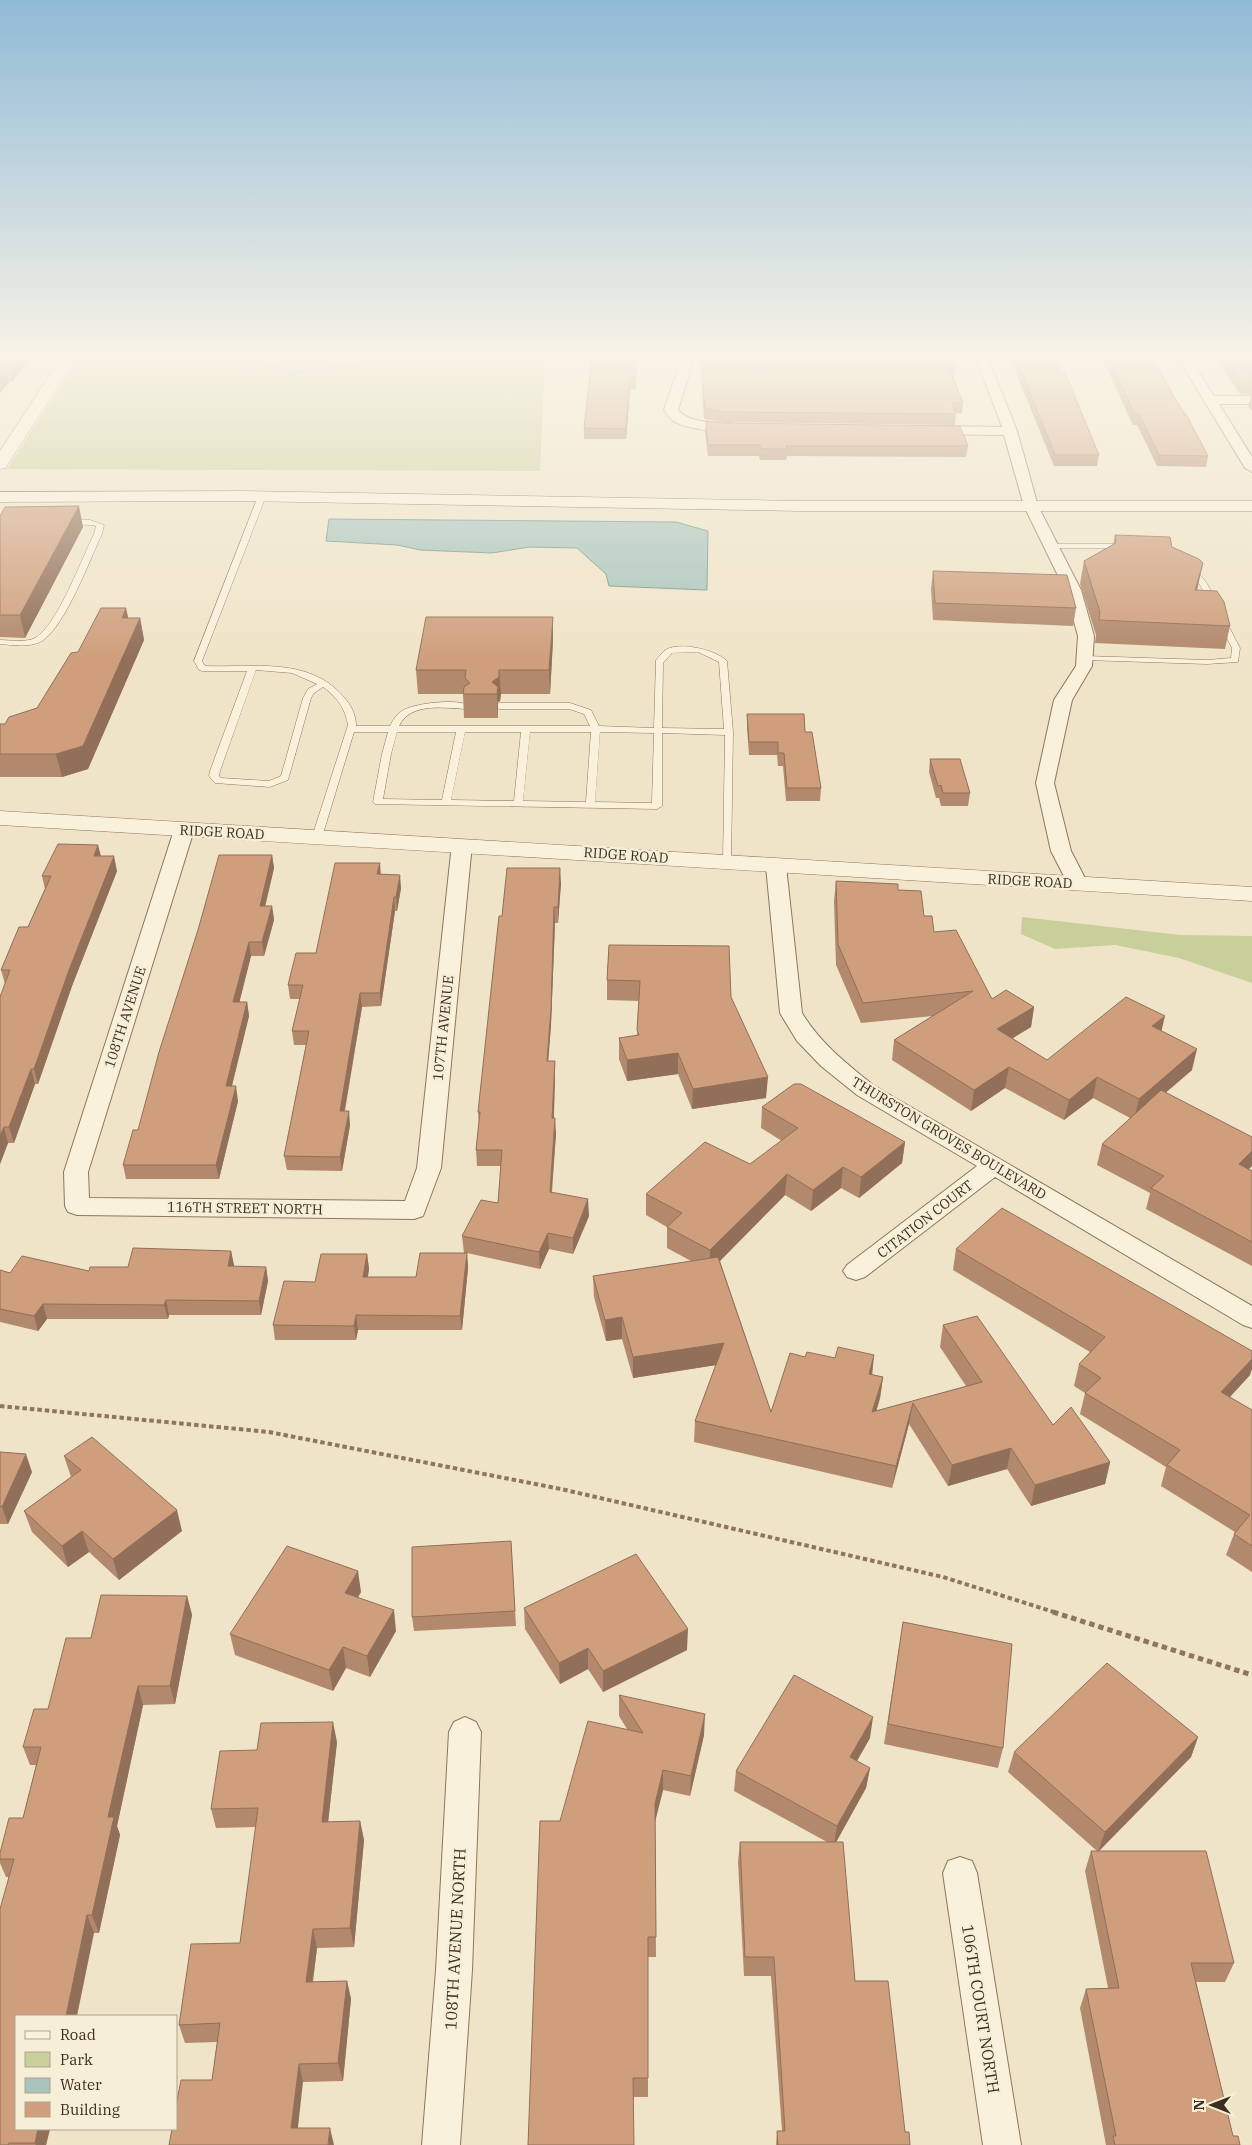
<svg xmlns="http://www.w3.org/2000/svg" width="1252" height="2145" viewBox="0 0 1252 2145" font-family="'IBM Plex Serif',serif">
<rect width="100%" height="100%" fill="#f0e4c8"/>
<path fill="#c9cf9b" d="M79 358H222L242 363 266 365 289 374 410 358H545L540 471 7 469Z
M1022 917 1180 935 1252 936V983L1179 958 1115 945 1055 949 1021 934Z"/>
<path fill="#a9c4bc" stroke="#6f938a" d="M222 358H410L289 374 266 365 242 363Z
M329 519 676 522 708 531 707 590 609 586 606 574 577 548 529 547 492 553 420 550 397 545 326 541Z"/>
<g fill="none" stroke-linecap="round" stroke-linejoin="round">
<g stroke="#8d765c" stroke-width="1">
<path id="service" d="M259 494 266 496 202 661 205 666C251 668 308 656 343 696 351 705 356 714 356 726H390C393 720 396 715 402 711 413 703 460 698 470 706L466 709C443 708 411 702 399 726H590L584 714 569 709H499L495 706 499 703H570L591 710 599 726 654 728 656 660C659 657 663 651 667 649 682 642 716 650 727 661L733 732 731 864H725L723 862 725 735 662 733V806L657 809 375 804 373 802 382 754 388 732H354L322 837 317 840 312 837 348 725C345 708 337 697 323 687L314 693 311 698 288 780 270 787 215 783 209 776 210 771 247 671H202L199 670 194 661ZM698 652 719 662 724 729 662 728 663 663 672 653ZM256 670 292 673 317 684 308 689 303 698 281 776 269 781 221 778 219 776 220 771ZM397 732H456L442 800 383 799 391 754ZM465 732H521L514 801 451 800ZM530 732H591L586 802 523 801ZM600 732 654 733 652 803 595 802Z
M66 520H90L104 525 102 534C89 561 66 625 42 641 30 648 13 645 0 644V640C10 640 25 643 35 638 57 626 82 558 94 534L96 526C86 523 73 527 65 522Z
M1048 544H1127L1131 546 1127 548H1051L1047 546Z
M1186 566H1192L1206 582 1217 602 1216 604H1210L1200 585 1185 568Z
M1218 617H1224L1240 648 1238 662 1207 664 1085 660 1081 658 1085 656 1207 660 1231 658 1232 648 1217 619Z"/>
</g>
<g stroke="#8d765c" stroke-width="2">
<path id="minor" d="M682 358H694L678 410C692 426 720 420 740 425L742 428 740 431C727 434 687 429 675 422 671 420 667 414 664 410Z
M976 358H988L1017 431 1038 506 1081 590 1094 636 1092 666 1072 700 1054 783 1071 851 1088 884 1085 888H1071L1068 884 1051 851 1036 783 1054 700 1076 666 1078 636 1065 590 1024 506 1004 435 932 434 925 430 932 426 1002 427Z
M1178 358H1190L1214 396H1252V404H1219L1252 457V472L1245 468Z
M184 824 191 826 194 830 88 1172 89 1198 405 1201 417 1168 452 844 455 840H469L472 844 441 1168 423 1216 414 1219 77 1215 68 1212 65 1206 64 1172 174 830 177 826Z
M776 860 783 862 786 866 802 1013C820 1043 846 1063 873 1085L1252 1306V1328L1243 1325 995 1177 865 1277 856 1280 847 1277 843 1271 847 1265 977 1166 857 1095 821 1066 797 1041 780 1013 766 866 769 862Z
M465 1717 476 1722 481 1732 472 1970 460 2145H422L436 1970 449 1732 454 1722Z
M960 1857 972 1861 977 1873 1021 2145H983L943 1873 948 1861Z"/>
</g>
<g stroke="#8d765c" stroke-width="1">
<path id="tertiary" d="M61 358H76L8 464 6 468 0 469V451Z
M0 811 1252 887V901L0 825Z"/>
</g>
<g stroke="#6f573f" stroke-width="1">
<path id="secondary" d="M243 491 800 501H1252V511H800L243 501 0 502V492Z"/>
</g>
<path stroke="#8d765c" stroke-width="4" stroke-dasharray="4.5 3" stroke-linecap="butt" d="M0 1406 269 1432 561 1489 943 1577 1057 1613"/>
<path stroke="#8d765c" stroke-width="5" stroke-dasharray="5.5 4" stroke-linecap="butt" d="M1053 1612 1252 1675"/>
<use href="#service" fill="#faf1dc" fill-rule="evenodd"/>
<use href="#minor" fill="#faf1dc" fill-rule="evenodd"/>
<use href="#tertiary" fill="#faf1dc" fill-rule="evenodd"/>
<use href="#secondary" fill="#faf1dc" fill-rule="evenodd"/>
</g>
<path fill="#b2896c" d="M0 358H30L12 382H9L0 393Z
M592 358 636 378V389H630L626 439H584V428Z
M702 358 955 367 954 377H953L963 403 962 413H956L955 425 724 422 704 419 702 389Z
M1010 358H1054L1099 455 1097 466H1054Z
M1102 358H1153L1177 402 1208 456 1206 467 1157 466 1137 425H1133Z
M1215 358H1252V395L1240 394Z
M1251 396H1252V411L1248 406Z
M706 421 724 423 968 446 966 457 787 456 786 460H760L759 456H708L705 432Z
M0 516 83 527 25 638 0 637Z
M1115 535 1172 547 1198 586 1197 590 1230 626 1225 649 1095 643 1096 635 1080 584 1084 561 1113 545Z
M933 571 1076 608 1073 626 933 620 931 589Z
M128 618H140L144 640 88 769 62 777H0V724H5L37 708 78 652Z
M553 640 550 694H501L500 701 498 702V718H464L463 694H418L416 670Z
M747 714 805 732 821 788 820 801H786L783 766H778L777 755H749L747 727Z
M930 759 970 793 968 806H941L939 798H936L929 772Z
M272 855 274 868 265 906H272L274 920 264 956H251L239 1002H247L249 1016 232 1086 238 1101 219 1179H126L123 1165 138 1130Z
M101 856 117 871 72 986 38 1084H35L14 1143H8L0 1164 5 984 1 970 28 927 45 889 42 876Z
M381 874 401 888 397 911H395L381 1006 362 1007 345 1111 350 1125 342 1171 287 1170 284 1156 306 1045H294L292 1031 300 999H290L288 985 316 953Z
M836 881 898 890 924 916 934 932 992 999 1034 1007 1031 1027 1012 1038 1047 1060 1161 1031 1192 1070 1165 1093 1249 1169 1252 1171V1266L1146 1209 1150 1193 1097 1165 1102 1144 1130 1118 1093 1098 1064 1120 1005 1088 971 1111 892 1060 894 1040 933 1016 861 1023 836 965 834 901Z
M561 883 558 923H555L551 1025 548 1061H555V1077L554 1118 556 1134 552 1193 589 1216 573 1254 549 1249 540 1269 467 1253 468 1268 462 1330H358L356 1340H275L273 1325 315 1282 367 1254 369 1269 368 1277H416L466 1253H464L462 1236 498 1203 501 1166H477L476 1150 479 1124 478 1112 502 916Z
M609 945 731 997 766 1098 692 1109 678 1074 627 1081 619 1059V1038L637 1035 639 1001 607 1000V980Z
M762 1107 905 1142 902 1163 859 1198 841 1188 811 1211 785 1195 720 1261 771 1412 872 1375 883 1377 880 1398 876 1411 966 1386 940 1347 943 1325 1053 1425 1110 1462 1105 1484 1031 1506 1007 1469 948 1486 909 1424 892 1488 694 1442 695 1421 716 1365 633 1378 622 1339 606 1341 594 1297 593 1276 691 1261 667 1248V1227L646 1215V1194L750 1164 782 1141 761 1128Z
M956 1249 1250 1375 1230 1397 1252 1410V1572L1226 1555 1234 1534 1235 1532 1161 1486 1166 1467 1080 1414 1085 1393 1074 1386 1079 1364 1090 1352 953 1270Z
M231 1251 234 1267H266L268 1281 261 1315H169L168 1319H47L38 1331 0 1322V1270L10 1273 89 1271 128 1267Z
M0 1452 32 1472 8 1524H0Z
M64 1456 182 1531 119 1580 89 1552 68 1567 32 1532 24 1511 71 1477Z
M511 1541 516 1626 414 1631 412 1617Z
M361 1592 358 1597 396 1631 370 1677 346 1668 333 1691 235 1655 230 1634Z
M187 1596 192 1615 175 1704 143 1705 117 1826 120 1835 99 1933H94L16 2016 50 2129 46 2145H0L9 1877H6L0 1863V1853L23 1818 36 1765H30L23 1747 48 1709 91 1638Z
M524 1608 687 1650 603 1692 588 1669 560 1684 525 1629Z
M903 1622 1003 1748 998 1768 884 1744Z
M619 1695 704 1735 690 1796 663 1790 655 1822 656 1957H648V2097H633L560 1821 627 1729 619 1716Z
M1198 1737 1191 1757 1099 1851 1234 1963 1225 1982H1196L1233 2136 1240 2145H1106L1080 2008 1086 1989 1108 1988 1085 1871 1091 1851H1097L1008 1772 1014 1752Z
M870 1738 857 1761 870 1768 866 1788 836 1842 855 1981 905 2132 910 2145H776L777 2131H782L771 1976H744L738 1862 740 1842H827L734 1791 736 1771Z
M337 1742 328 1822 360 1821 364 1840 354 1947 317 1948 313 1982 347 1981 351 1999 343 2081 303 2082 169 2145 212 2080 217 2042 185 2043 179 2025 240 1943 256 1827 216 1828 211 1809 257 1750Z"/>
<path fill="#916f58" d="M20 358H30L12 382 10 372Z
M6 372 9 382 0 393V380Z
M630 378V389L626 439V429Z
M79 506 83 527 25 638 20 615Z
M1203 563 1198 586 1190 612 1195 590Z
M126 608 131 630 122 618Z
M553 617V640L550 694 549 670Z
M140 618 144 640 88 769 62 777 56 754Z
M499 670 501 694 500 701 498 702V718L497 694 492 682Z
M98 845 102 860 94 856Z
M272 855 274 868 262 920 260 906Z
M114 856 117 871 72 986 38 1084 34 1069 69 970Z
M380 863 381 877 377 874Z
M560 868 561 883 558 923V907Z
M400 875 401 888 397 911 396 897Z
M394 897 395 911 381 1006 380 993Z
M272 906 274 920 264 956 262 942Z
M554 907 555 923 551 1025 547 1077V1061Z
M249 942 251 956 236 1016 233 1002Z
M360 993 362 1007 342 1125 340 1111Z
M247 1002 249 1016 228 1101 226 1086Z
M1034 1007 1031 1027 994 1050 997 1029Z
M1165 1016 1160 1037 1152 1026Z
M1197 1049 1192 1070 1134 1120 1139 1099Z
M678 1053V1074L627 1081V1060Z
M555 1061V1077L553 1134 552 1118Z
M1009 1067 1005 1088 971 1111 974 1090Z
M31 1069 35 1084 14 1143 9 1127Z
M768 1077 766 1098 692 1109 693 1089Z
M1097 1077 1093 1098 1064 1120 1069 1100Z
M236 1086 238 1101 219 1179 216 1165Z
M349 1111 350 1125 342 1171 340 1157Z
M555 1118 556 1134 550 1208V1192Z
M4 1127 8 1143 0 1164V1136Z
M905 1142 902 1163 859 1198 861 1177Z
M1252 1151V1166L1233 1185 1239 1164Z
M843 1167 841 1188 811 1211 813 1190Z
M787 1174 785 1195 710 1271V1250Z
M588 1199 589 1216 573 1254V1238Z
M548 1233 549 1249 540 1269 539 1252Z
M231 1251 234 1265 231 1281 228 1266Z
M467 1253 468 1268 462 1330 460 1316Z
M367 1254 369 1269 365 1291 363 1277Z
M266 1267 268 1281 261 1315 259 1301Z
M166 1300 169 1315 168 1319 164 1305Z
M43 1304 47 1319 38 1331 34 1316Z
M356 1315 358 1330 356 1340 354 1326Z
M622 1317V1339L606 1341 605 1320Z
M724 1343 723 1364 633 1378V1357Z
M874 1355 872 1377 869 1374Z
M1252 1359V1369L1250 1375 1215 1413 1221 1392Z
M883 1377 880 1398 870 1434 872 1412Z
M913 1403 909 1424 892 1488 896 1466Z
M1011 1448 1007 1469 948 1486 952 1465Z
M26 1454 32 1472 8 1524 2 1507Z
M1110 1462 1105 1484 1031 1506 1035 1485Z
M177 1510 182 1531 119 1580 113 1559Z
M82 1531 89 1552 68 1567 62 1546Z
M358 1571 361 1592 348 1614 345 1593Z
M187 1596 192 1615 175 1704 170 1686Z
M394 1610 396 1631 370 1677 367 1656Z
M688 1629 687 1650 603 1692V1671Z
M343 1647 346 1668 333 1691 329 1670Z
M588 1648V1669L560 1684 559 1663Z
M138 1686 143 1705 117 1826 120 1835 99 1933 92 1915 108 1817Z
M705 1714 704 1735 690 1796 691 1776Z
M873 1717 870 1738 847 1778 850 1757Z
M333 1722 337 1742 326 1841 322 1822Z
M1198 1737 1191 1757 1098 1852 1105 1832Z
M870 1768 866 1788 834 1846 837 1826Z
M663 1770V1790L654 1825 655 1804Z
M360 1821 364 1840 354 1947 350 1928Z
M87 1915 94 1933 77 2016H66Z
M313 1929 317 1948 310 2000 306 1982Z
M347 1981 351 1999 343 2081 338 2063Z
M299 2064 303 2082 296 2145 291 2128Z
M330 2128 334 2145H328Z
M38 2129H50L46 2145H36L35 2143Z"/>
<path fill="#cf9f7d" stroke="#916f58" d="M0 358H20L10 372H6L0 380Z
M592 358H635L636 378H630L626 429 584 428Z
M702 358H952L955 367H949L963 403H952L956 414 725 412 705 408 702 379Z
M1016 358H1054L1061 373 1064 372 1068 380 1099 455H1055Z
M1108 358H1153L1177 402 1188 418 1208 456 1159 455 1139 414H1135Z
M1224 358H1252V384H1242Z
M706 421 724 423 960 426 968 446H786L787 449H760V445H708Z
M79 506 20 615H0V516L5 507Z
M1115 535 1170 537 1172 547 1199 559 1203 563 1195 590 1217 591 1224 602 1230 626 1099 620 1100 612 1084 561 1116 543Z
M933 571 1067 575 1076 608 935 603Z
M101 608H126L122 618H140L83 746 56 754H0V724H5L9 717 37 708 71 653 78 652Z
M426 617H553L549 670H499V677L492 682 498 687 497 694H463L464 687 470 683 465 678 466 670H416Z
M747 714H804L805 732H812L821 788H787L784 753H778V742H749Z
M930 759H960L970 793H943L941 785 938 786Z
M58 844 98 845 94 856H114L69 970 34 1069H31L9 1127H4L0 1136V997L10 970H1L19 927H28L51 876H42Z
M219 855H272L260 906H272L262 942H249L233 1002H247L226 1086H236L216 1165H123L133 1130H138L159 1052 198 930Z
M335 863H380L377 874 400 875 396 897H394L380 993H360L340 1111H349L340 1157 284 1156 309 1031H292L303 985H288L296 953H316Z
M507 868H560L558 907H554L551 1009 547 1061H555L552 1118H555L550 1192 588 1199 573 1238 548 1233 539 1252 462 1236 481 1200 498 1203 502 1150H476L480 1112H478L499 916H502Z
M836 881 898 884V890L921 891 924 916H932L934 932 956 930 992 999 1006 990 1034 1007 997 1029 1047 1060 1126 997 1165 1016 1152 1026 1197 1049 1139 1099 1097 1077 1069 1100 1009 1067 974 1090 894 1040 973 991 863 1003 838 944Z
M609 945 729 946 731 997 768 1077 693 1089 678 1053 627 1060 619 1038 639 1035 637 1030 640 981 607 980Z
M794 1084H801L905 1142 861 1177 843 1167 813 1190 787 1174 710 1250 667 1227 682 1213 646 1194 705 1142 750 1164 798 1128 762 1107Z
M1161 1090 1252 1137V1151L1239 1164 1252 1171V1242L1151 1188 1164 1176 1102 1144Z
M1002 1208 1252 1351V1359L1221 1392 1252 1410V1546L1234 1534 1250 1515 1167 1465 1180 1450 1085 1393 1101 1378 1079 1364 1105 1337 956 1249Z
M133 1248 231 1251 228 1266 266 1267 259 1301 166 1300 164 1305 43 1304 34 1316 0 1309V1270L10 1273 22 1256 89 1271 90 1267H128Z
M420 1253H467L460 1316 356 1315 354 1326 273 1325 284 1281 315 1282 321 1254H367L363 1277H416Z
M718 1257 771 1412 790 1353 805 1357 807 1352 835 1358 838 1347 874 1355 869 1374 883 1377 872 1412 982 1382 943 1325 977 1316 1053 1425 1071 1407 1110 1462 1035 1485 1011 1448 952 1465 913 1403 896 1466 695 1421 724 1343 633 1357 622 1317 605 1320 593 1276Z
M92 1437 177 1510 113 1559 82 1531 62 1546 24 1511 81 1470 64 1456Z
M0 1452 26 1454 2 1507 0 1506Z
M511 1541 515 1611 412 1617V1547Z
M287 1546 358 1571 345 1593 394 1610 367 1656 343 1647 329 1670 230 1634Z
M636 1554 688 1629 603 1671 588 1648 559 1663 524 1608Z
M101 1595 187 1596 170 1686H138L108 1817H114L92 1915H87L66 2016H16V2129H38L35 2143H9L8 2145H0V1909L14 1859H0V1853L9 1818H23L41 1747H23L34 1709H48L66 1638H91Z
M903 1622 1012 1644 1003 1748 888 1724Z
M1107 1663 1198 1737 1105 1832 1014 1752Z
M794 1675 873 1717 850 1757 870 1768 837 1826 736 1771Z
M619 1695 705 1714 691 1776 663 1770 655 1804 656 1937H648V2078H633L634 2145H528L540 1821H560L588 1721 643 1733Z
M333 1722 322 1822 360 1821 350 1928 313 1929 306 1982 347 1981 338 2063 299 2064 291 2128H330L328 2145H169L172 2129H176V2106L181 2080H212L220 2023 179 2025 191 1944 240 1943 258 1808 211 1809 220 1751 257 1750 261 1723Z
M740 1842H843L855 1981H888L905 2132H909L910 2145H778L777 2131H785L774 1957H745Z
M1091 1851H1206L1234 1963H1191L1233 2136H1238L1240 2145H1115L1113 2136H1116L1086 1989 1119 1988Z"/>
<linearGradient id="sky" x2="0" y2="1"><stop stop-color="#8fbad6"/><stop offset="0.54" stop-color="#f8f3e6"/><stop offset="1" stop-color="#f8f3e6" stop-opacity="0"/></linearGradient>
<rect width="1252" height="659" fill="url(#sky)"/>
<g text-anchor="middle" stroke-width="5" stroke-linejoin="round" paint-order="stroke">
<g font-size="14" fill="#3d2e20" stroke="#f7eed8">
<text transform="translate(222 832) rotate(3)" y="5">RIDGE ROAD</text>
<text transform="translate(626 855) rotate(4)" y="5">RIDGE ROAD</text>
<text transform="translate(1030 881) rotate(3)" y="5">RIDGE ROAD</text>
<text transform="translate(125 1017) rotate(-72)" y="5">108TH AVENUE</text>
<text transform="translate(443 1028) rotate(-84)" y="5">107TH AVENUE</text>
<text transform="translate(949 1138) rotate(31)" y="5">THURSTON GROVES BOULEVARD</text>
<text transform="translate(245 1208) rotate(1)" y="5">116TH STREET NORTH</text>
<text transform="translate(925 1219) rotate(-38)" y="5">CITATION COURT</text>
</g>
<g font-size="16" fill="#3d2e20" stroke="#f7eed8">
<text transform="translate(455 1939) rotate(-87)" y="6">108TH AVENUE NORTH</text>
<text transform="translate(981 2009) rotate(81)" y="6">106TH COURT NORTH</text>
</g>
</g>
<rect x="15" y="2015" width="162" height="115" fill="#f7eed8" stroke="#ada18e"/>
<rect x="25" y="2031" width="25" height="8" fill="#faf1dc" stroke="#ada18e"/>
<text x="60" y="2040" font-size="15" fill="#3d2e20">Road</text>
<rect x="25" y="2052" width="25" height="15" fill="#c9cf9b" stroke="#ada18e"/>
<text x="60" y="2065" font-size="15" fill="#3d2e20">Park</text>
<rect x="25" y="2078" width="25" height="15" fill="#a9c4bc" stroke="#ada18e"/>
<text x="60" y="2090" font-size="15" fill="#3d2e20">Water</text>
<rect x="25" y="2102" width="25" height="15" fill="#cf9f7d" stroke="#ada18e"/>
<text x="60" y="2115" font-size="15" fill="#3d2e20">Building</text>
<g transform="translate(1212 2105) rotate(270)" stroke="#f7eed8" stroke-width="4" paint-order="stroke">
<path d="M0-4L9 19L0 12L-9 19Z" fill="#3d2e20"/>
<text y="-8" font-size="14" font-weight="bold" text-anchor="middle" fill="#3d2e20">N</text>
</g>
</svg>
